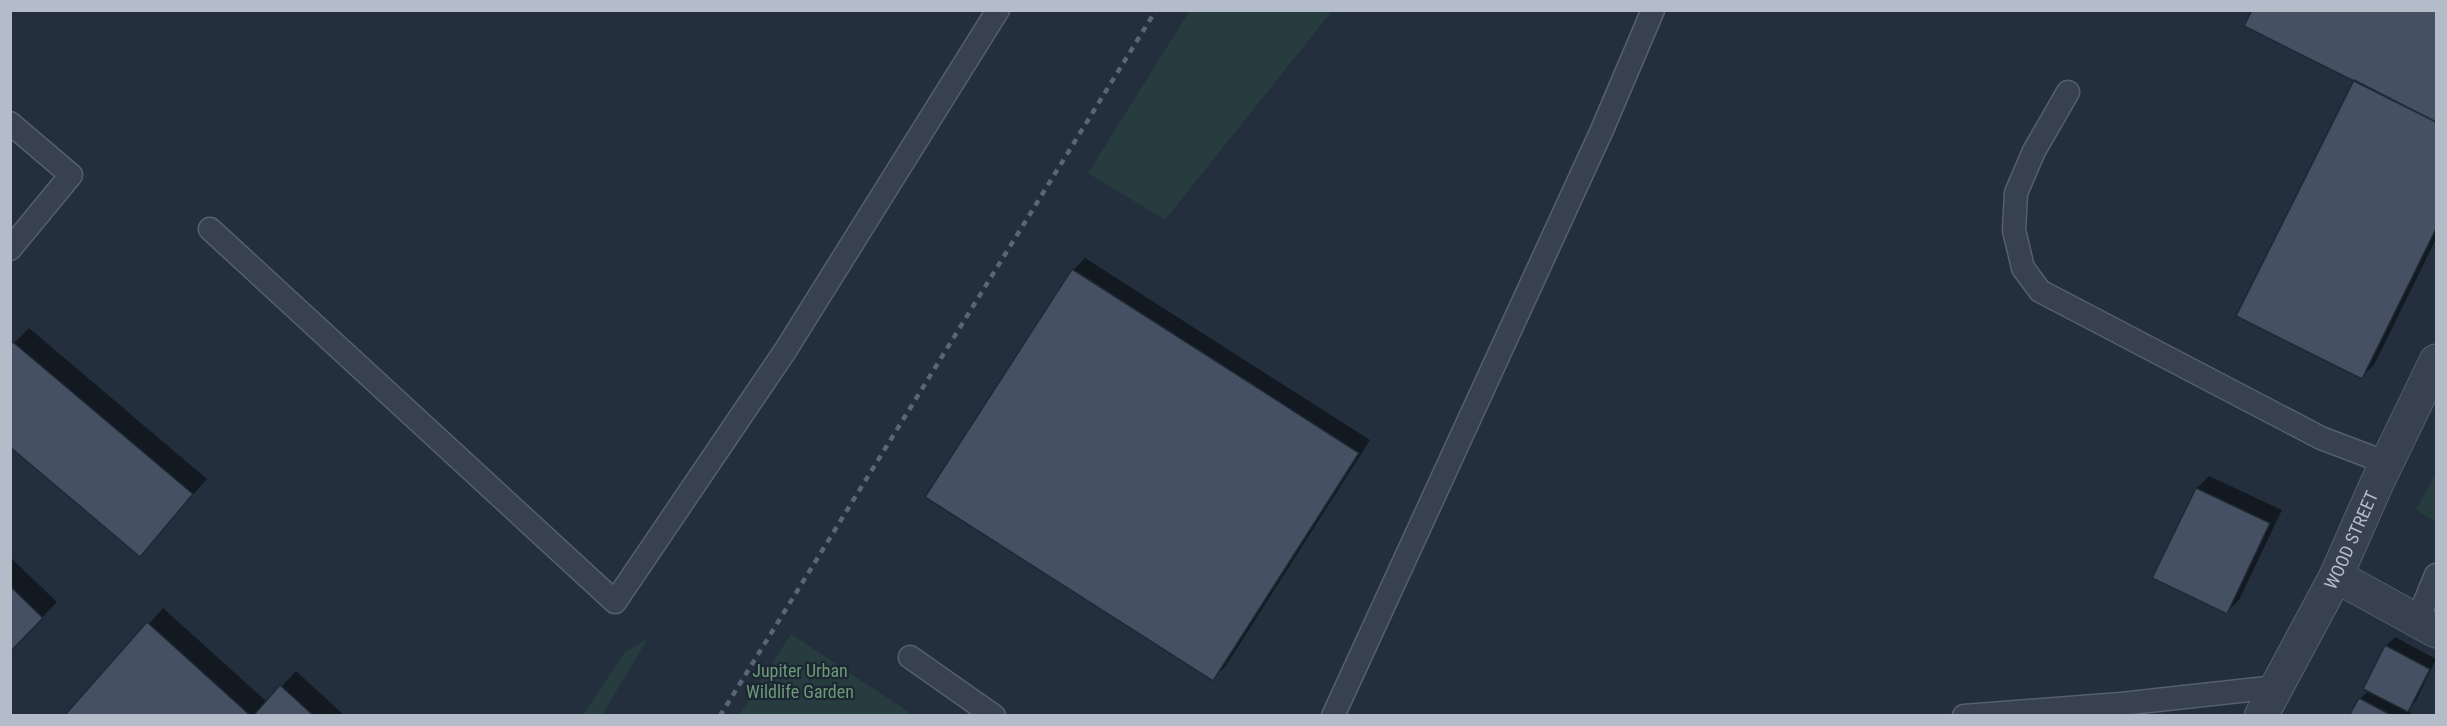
<svg xmlns="http://www.w3.org/2000/svg" width="2447" height="726" viewBox="0 0 2447 726" font-family="'Roboto Condensed',sans-serif">
<rect width="100%" height="100%" fill="#242f3e"/>
<path fill="#263c3f" d="M1190 10 1332 11 1165 220 1088 173Z
M2436 472V522L2416 510Z
M791 634 913 715H739Z
M648 638 602 715H583L624 653Z"/>
<path fill="#0007" d="M2254 10H2436V239L2374 365 2361 377 2356 80Z
M1085 258 1370 440 1225 667 1212 679 1073 270Z
M29 328 207 479 140 555 14 343Z
M2209 476 2282 510 2239 600 2227 612 2197 488Z
M10 557 57 602 10 651Z
M163 608 267 702 296 671 345 716H66Z
M2395 637 2436 659 2416 701 2407 710 2411 712 2410 716H2351L2360 699 2369 690 2386 646Z"/>
<path fill="#455162" stroke="#1f2835" stroke-width="1.5" d="M2252 10H2436V122L2244 26Z
M2354 80 2436 122V229L2362 379 2236 316Z
M1072 269 1359 453 1213 681 925 497Z
M13 342 193 494 140 557 10 447V345Z
M2196 488 2270 523 2227 614 2152 578Z
M10 586 43 618 10 652Z
M147 622 251 716H64Z
M2385 645 2430 669 2408 712 2363 689Z
M280 685 314 716H253Z
M2359 698 2393 716H2349Z"/>
<g fill="none" stroke-linecap="round" stroke-linejoin="round">
<g stroke="#565f6c" stroke-width="25">
<path id="service" d="M2068 92 2034 151 2016 193 2014 230 2023 268 2040 291 2321 438 2387 463
M10 123 71 175 10 249
M210 229 615 602 785 351 998 10
M2417 621 2436 575
M910 657 994 716
M1333 716 1602 130 1653 10
M1964 716 2121 704 2276 687"/>
</g>
<g stroke="#565f6c" stroke-width="35">
<g id="minor">
<path d="M2336 576 2436 631"/>
<path id="s1" d="M2261 716 2336 576 2377 483 2436 361"/>
</g>
</g>
<use href="#service" stroke="#38414e" stroke-width="22"/>
<use href="#minor" stroke="#38414e" stroke-width="33"/>
<path stroke="#5a6575" stroke-width="4.5" stroke-dasharray="6 6" stroke-linecap="butt" d="M720 716 1156 10"/>
</g>
<g text-anchor="middle" stroke-width="4.5" stroke-linejoin="round" paint-order="stroke">
<g font-size="18" fill="#b4bcc9" stroke="#1d2633">
<text dy="6" stroke="none"><textPath href="#s1" startOffset="198">WOOD STREET</textPath></text>
</g>
<g font-size="18" fill="#6b9a76" stroke="#1d2633">
<text x="800" y="677">Jupiter Urban<tspan x="800" dy="21">Wildlife Garden</tspan></text>
</g>
</g>
<rect width="2447" height="726" fill="none" stroke="#b4bcc9" stroke-width="24"/>
</svg>
